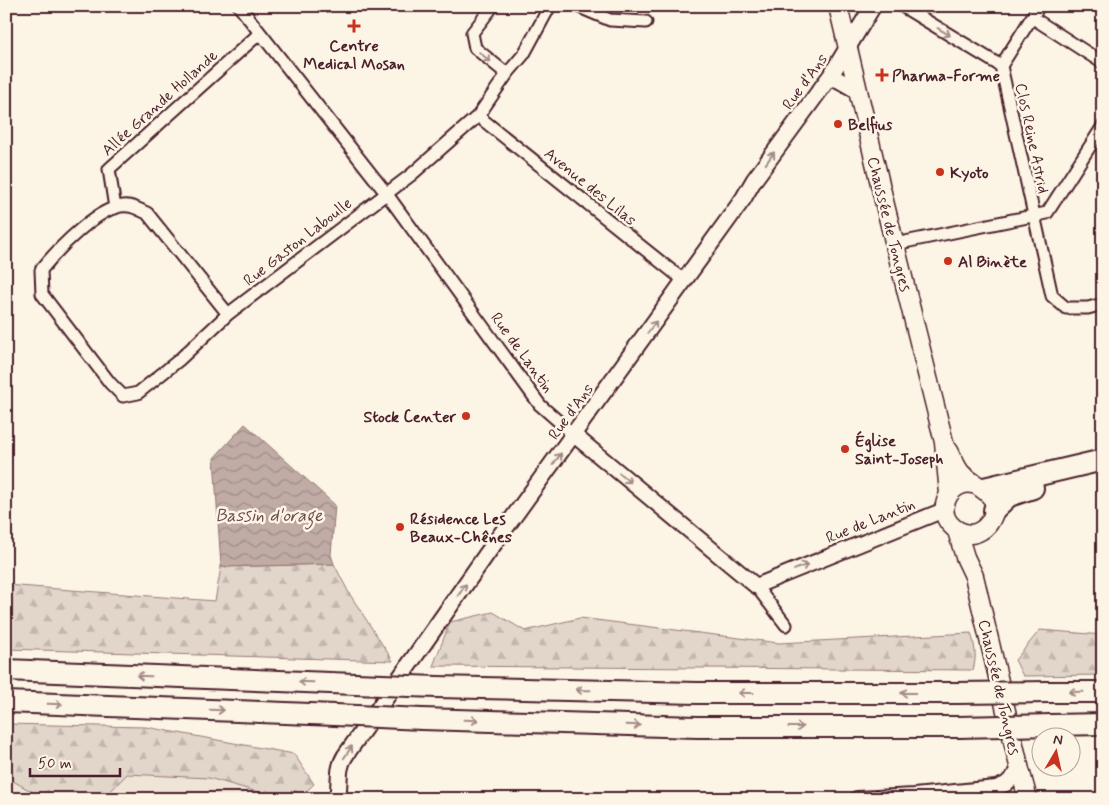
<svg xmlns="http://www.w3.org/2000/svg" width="1109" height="805" viewBox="0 0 1109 805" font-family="Mynerve,sans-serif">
<defs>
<pattern id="forest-firs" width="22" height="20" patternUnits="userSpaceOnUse" patternTransform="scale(1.25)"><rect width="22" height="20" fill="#e2d5ca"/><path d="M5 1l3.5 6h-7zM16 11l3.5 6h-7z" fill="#c3b6ae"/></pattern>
<pattern id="water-waves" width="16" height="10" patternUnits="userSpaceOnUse" patternTransform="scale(1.25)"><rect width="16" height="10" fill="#c0aca5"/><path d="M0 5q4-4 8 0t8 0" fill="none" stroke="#9e8b87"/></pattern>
</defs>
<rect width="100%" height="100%" fill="#fcf5e5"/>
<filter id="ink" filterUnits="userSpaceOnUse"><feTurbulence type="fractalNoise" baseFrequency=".02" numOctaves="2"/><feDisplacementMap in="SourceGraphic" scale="10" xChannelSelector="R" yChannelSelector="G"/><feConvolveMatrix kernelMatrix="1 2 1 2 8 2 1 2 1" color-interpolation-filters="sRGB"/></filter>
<g filter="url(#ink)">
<path fill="#eee5d7" d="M127 774 209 778 282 799H103Z
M6 777 45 799H6Z"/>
<path fill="url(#forest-firs)" stroke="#967a7a" d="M334 564 349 593 393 661 6 649V585L215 601 221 567Z
M493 612 525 631 580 618 779 643 971 633C975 646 977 657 973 670L433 666 450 622Z
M1040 630 1103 635V675L1023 676 1015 660Z
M6 724 146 727 294 754 314 784 298 799H282L209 778 127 774 103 799H45L6 777Z"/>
<path fill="url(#water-waves)" stroke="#917474" d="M245 424 335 505 331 555 334 564 221 567 214 458Z"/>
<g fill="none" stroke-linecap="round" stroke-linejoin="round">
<g stroke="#4a1f2b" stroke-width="15">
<path id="minor" d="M239 6 386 193 540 405 574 435
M493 6 472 33 475 48 507 74
M577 6 610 20 646 22
M902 6 1001 66
M1039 6 1001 66 1052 296 1066 308H1088L1103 304
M1033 18 1103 63
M478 116 677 275 685 280
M115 208 109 169 260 33
M895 244 1047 213 1103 126
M228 314 147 213C141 211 134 206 128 206 101 203 57 250 41 270L42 294 110 383 123 396 138 393 179 360 228 314 411 175 478 116 507 74 524 54 550 6
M756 586 786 625"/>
</g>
<g stroke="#4a1f2b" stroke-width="18">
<path id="tertiary" d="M574 435 756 586 944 510
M857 799 914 796 996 788 1006 784 1020 770"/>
</g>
<g stroke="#4a1f2b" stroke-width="19">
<path id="secondary" d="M828 79H837L858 91
M337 799C341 784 336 770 345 756L486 555 743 199 754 180 831 75 873 6"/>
</g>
<g stroke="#4a1f2b" stroke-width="21">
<path id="primary" d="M838 6 885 205 944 442 949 493
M949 451C953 458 956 468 962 474 976 488 1008 495 989 523 985 529 977 534 970 534 961 533 955 530 950 524 938 511 947 488 964 484 969 483 974 484 979 486
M957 531 965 557 974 576 1020 770 1028 799"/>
</g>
<g stroke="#4a1f2b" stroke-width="24">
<path id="motorway" d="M984 488 1103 460
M994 510 1009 496 1033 488
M6 670 355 684
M437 687 697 693H957
M1048 692H1103
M6 702 335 715
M422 719 697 727H959
M1051 725 1103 724"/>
</g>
<use href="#minor" stroke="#fcf5e5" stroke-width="11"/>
<use href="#tertiary" stroke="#fcf5e5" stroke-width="14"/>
<use href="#secondary" stroke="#fcf5e5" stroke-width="15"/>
<use href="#primary" stroke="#fcf5e5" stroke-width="18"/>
<use href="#motorway" stroke="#fcf5e5" stroke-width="20"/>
<g stroke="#4a1f2b" stroke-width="24" stroke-linecap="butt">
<path id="motorway-bridge" d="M355 684 437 687
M957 693 1048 692
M335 715 422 719
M959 727 1051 725"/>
</g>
<use href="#motorway-bridge" stroke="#fcf5e5" stroke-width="20"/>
</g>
<defs><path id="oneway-shaft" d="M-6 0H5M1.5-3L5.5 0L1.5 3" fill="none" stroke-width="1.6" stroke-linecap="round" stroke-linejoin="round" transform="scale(1.25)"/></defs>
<g stroke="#a38a88">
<use href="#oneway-shaft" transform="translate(944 32) rotate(31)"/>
<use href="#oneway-shaft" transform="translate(485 57) rotate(39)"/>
<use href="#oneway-shaft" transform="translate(770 158) rotate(-55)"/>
<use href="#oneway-shaft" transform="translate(652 327) rotate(-54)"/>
<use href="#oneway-shaft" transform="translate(557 459) rotate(-54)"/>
<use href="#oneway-shaft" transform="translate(625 478) rotate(39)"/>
<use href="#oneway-shaft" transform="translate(801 567) rotate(-22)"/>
<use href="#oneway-shaft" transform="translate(462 590) rotate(-55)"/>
<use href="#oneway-shaft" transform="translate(144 676) rotate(-178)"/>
<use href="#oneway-shaft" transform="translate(306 682) rotate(-178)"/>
<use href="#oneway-shaft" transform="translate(583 690) rotate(-179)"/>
<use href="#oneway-shaft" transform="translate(1076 692) rotate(179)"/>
<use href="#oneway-shaft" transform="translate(746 693) rotate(-180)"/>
<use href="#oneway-shaft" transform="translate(908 693) rotate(-180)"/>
<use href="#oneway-shaft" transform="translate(55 704) rotate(2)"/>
<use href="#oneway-shaft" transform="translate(217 710) rotate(2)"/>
<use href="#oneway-shaft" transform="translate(471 720) rotate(2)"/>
<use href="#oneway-shaft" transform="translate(633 725) rotate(2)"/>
<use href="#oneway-shaft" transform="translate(796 727)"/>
<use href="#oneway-shaft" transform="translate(348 752) rotate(-56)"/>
</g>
</g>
<g fill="#c8321e" stroke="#fcf5e5" stroke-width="2">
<path d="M351.5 18.5h5v5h5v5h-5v5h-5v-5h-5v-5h5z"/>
<path d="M879.5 67.5h5v5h5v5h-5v5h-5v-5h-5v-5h5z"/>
<circle cx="838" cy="124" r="5"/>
<circle cx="940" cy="172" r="5"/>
<circle cx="948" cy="261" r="5"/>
<circle cx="466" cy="416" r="5"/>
<circle cx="845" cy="449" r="5"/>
<circle cx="400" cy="527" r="5"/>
</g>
<g text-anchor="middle" stroke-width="5" stroke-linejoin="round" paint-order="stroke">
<g font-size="16" font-weight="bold" fill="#4a1f2b" stroke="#fcf5e5" text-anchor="start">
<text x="354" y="51" text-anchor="middle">Centre<tspan x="354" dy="18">Medical Mosan</tspan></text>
<text x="892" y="81">Pharma-Forme</text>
<text x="848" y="130">Belfius</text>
<text x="950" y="178">Kyoto</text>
<text x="958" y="267">Al Binète</text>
<text x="456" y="422" text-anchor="end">Stock Center</text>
<text x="855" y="446">Église<tspan x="855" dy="18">Saint-Joseph</tspan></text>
<text x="410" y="524">Résidence Les<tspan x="410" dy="18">Beaux-Chênes</tspan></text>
</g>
<g font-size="16" fill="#4a1f2b" stroke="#fcf5e5">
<text transform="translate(804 81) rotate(-54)" y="6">Rue d'Ans</text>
<text transform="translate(159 102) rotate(-42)" y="6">Allée Grande Hollande</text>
<text transform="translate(1033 138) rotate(78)" y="6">Clos Reine Astrid</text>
<text transform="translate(591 186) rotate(39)" y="6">Avenue des Lilas</text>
<text transform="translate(890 224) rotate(76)" y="6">Chaussée de Tongres</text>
<text transform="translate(297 241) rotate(-38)" y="6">Rue Gaston Laboulle</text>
<text transform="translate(523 352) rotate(54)" y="6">Rue de Lantin</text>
<text transform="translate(570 411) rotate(-54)" y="6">Rue d'Ans</text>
<text transform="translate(870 520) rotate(-22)" y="6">Rue de Lantin</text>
<text transform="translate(1000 687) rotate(77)" y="6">Chaussée de Tongres</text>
</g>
<g font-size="18" font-style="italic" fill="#6d4950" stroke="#fcf5e5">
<text x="269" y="521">Bassin d'orage</text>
</g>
</g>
<rect width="1109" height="805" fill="none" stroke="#fcf5e5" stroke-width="25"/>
<rect x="12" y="12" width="1084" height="780" fill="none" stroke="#4a1f2b" stroke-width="2" filter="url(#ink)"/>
<g transform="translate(1056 752) rotate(9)"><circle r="24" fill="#fcf5e5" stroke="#b59f9b"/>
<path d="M0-4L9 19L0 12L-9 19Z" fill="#c8321e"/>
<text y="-8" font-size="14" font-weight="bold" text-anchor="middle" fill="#4a1f2b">N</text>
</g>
<path d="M30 768v8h90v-8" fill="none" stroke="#4a1f2b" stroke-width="2.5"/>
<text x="38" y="768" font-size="15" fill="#4a1f2b" stroke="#fcf5e5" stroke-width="4" paint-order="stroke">50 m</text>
</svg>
